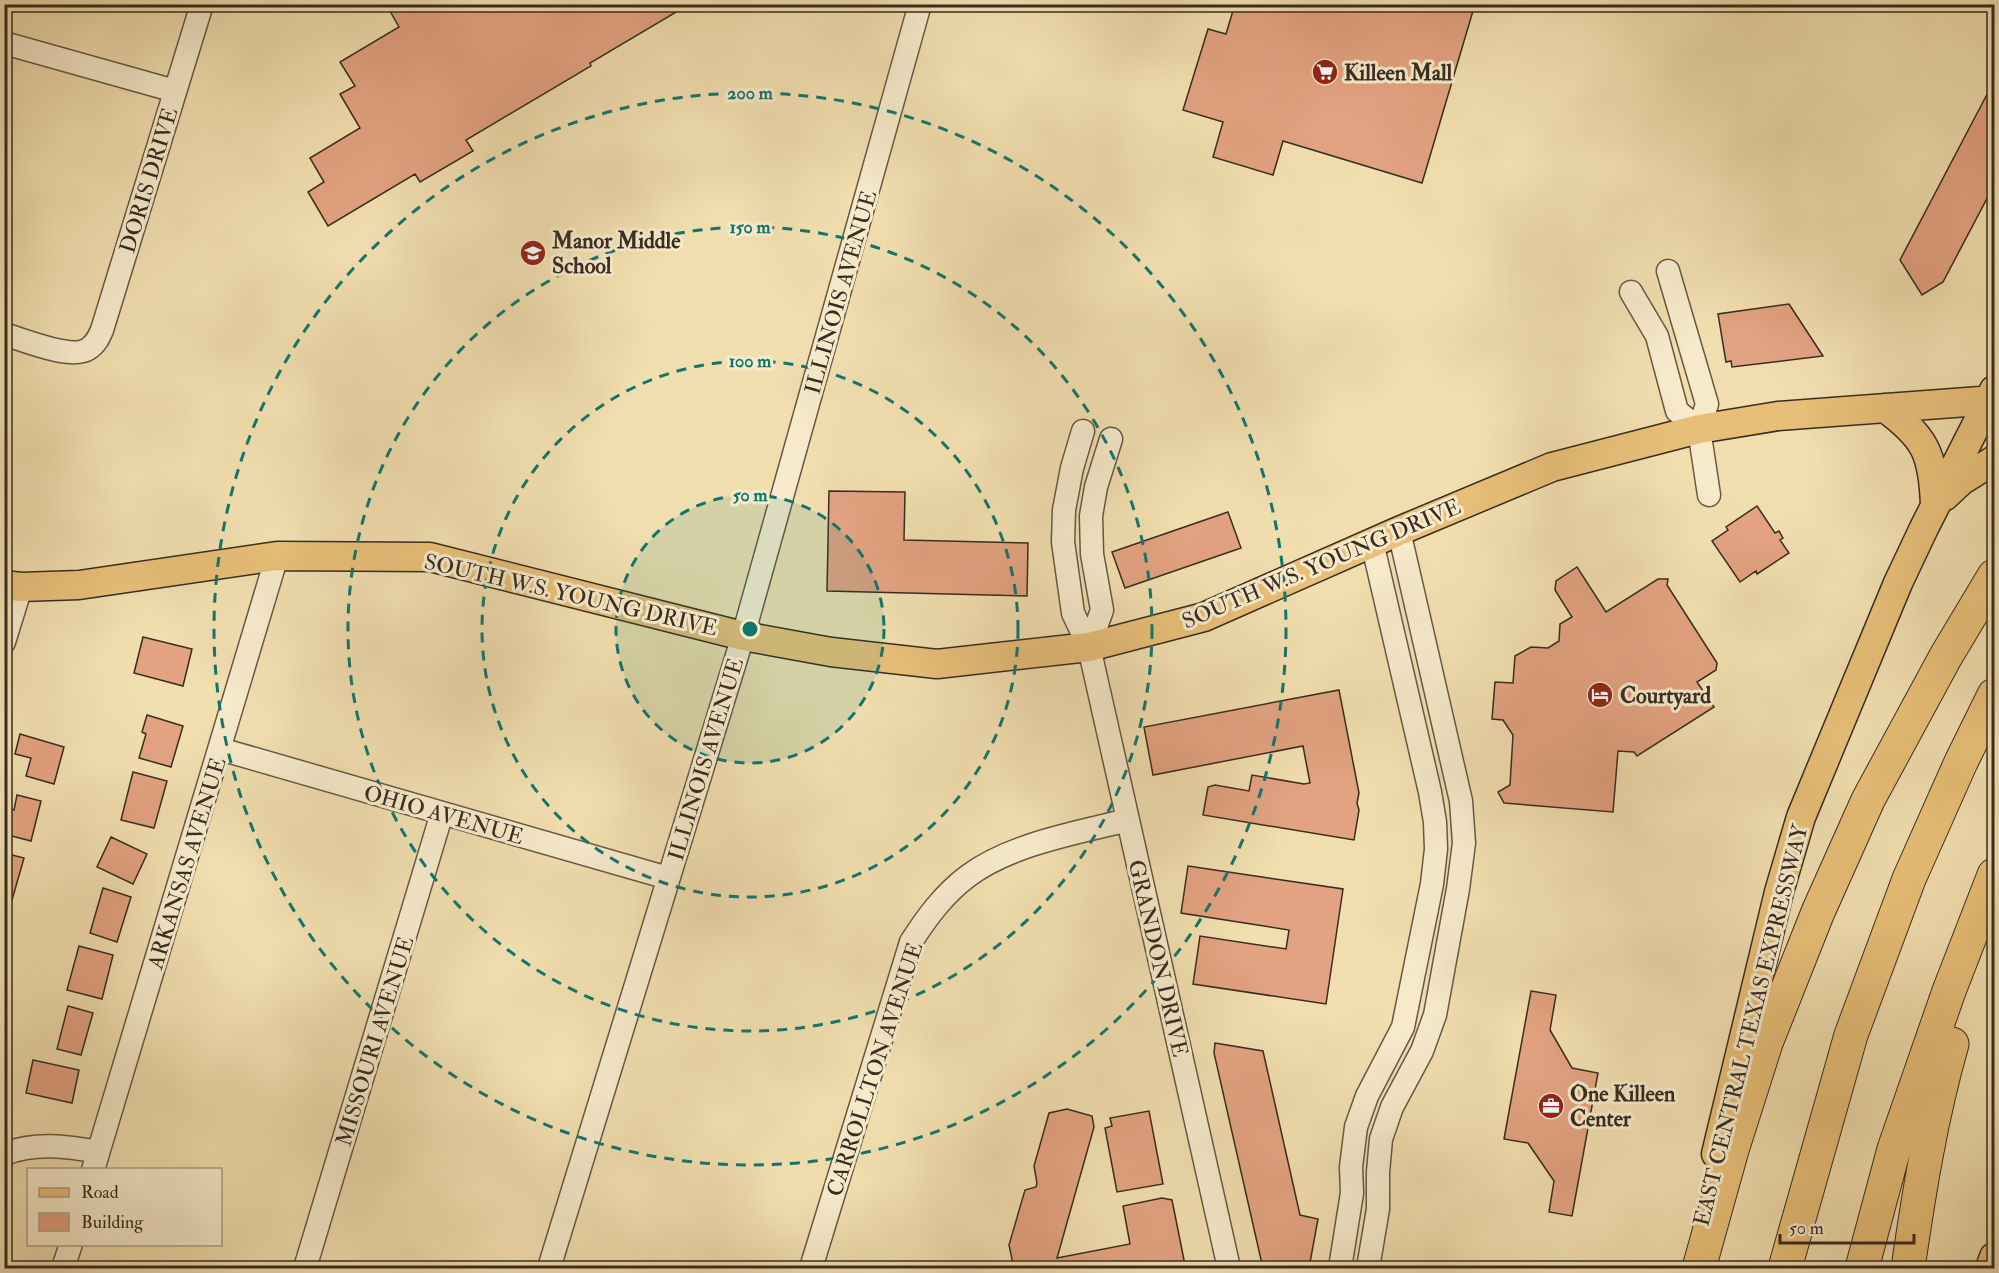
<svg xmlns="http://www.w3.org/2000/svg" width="1999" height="1273" viewBox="0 0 1999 1273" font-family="'IM FELL Double Pica',serif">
<rect width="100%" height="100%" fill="#f1deaf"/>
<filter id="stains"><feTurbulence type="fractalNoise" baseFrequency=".00333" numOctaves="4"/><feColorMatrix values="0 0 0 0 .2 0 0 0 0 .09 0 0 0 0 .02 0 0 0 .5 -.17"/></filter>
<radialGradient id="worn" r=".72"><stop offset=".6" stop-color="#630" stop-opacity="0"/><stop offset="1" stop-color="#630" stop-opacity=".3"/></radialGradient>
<path fill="#e3a281" stroke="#372c22" stroke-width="1.5" d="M386 4H681L683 8 590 63 591 66 466 140 473 151 420 182 415 174 328 226 308 192 324 182 310 158 360 128 340 94 355 86 340 62 399 27Z
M1235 4H1475L1422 183 1283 141 1273 175 1213 157 1223 122 1183 110 1208 29 1226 34Z
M1994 81V185L1943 282 1922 295 1900 260Z
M1789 304 1823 356 1732 367 1731 361 1726 362 1718 314Z
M829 491 905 492 904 540 1028 543 1027 596 827 591Z
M1757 506 1775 533 1779 531 1783 538 1780 540 1789 553 1757 574 1756 571 1740 582 1712 541 1728 530 1726 527Z
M1228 512 1241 548 1125 588 1112 552Z
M1577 567 1606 612 1658 579H1668L1667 585 1717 663 1716 670 1697 682 1714 707 1637 756 1634 752 1618 751 1613 812 1504 803 1498 792 1510 785 1513 735 1503 720 1492 719 1495 682 1513 683 1515 656 1531 647 1548 648 1559 641 1560 624 1572 617 1555 590 1556 581Z
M143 637 192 649 183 686 134 673Z
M1339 690 1359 793 1357 803 1359 810 1354 840 1203 815 1208 787 1215 785 1249 791 1252 775 1304 784 1310 783 1303 746 1153 775 1144 727Z
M147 715 183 726 171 767 139 758 146 734 142 732Z
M20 734 64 747 54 784 26 776 31 758 15 754Z
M133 772 167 781 154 828 121 820Z
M17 795 41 801 31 841 4 834V807L14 810Z
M111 837 147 854 133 884 97 867Z
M4 853 24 858 12 900 4 898Z
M1188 866 1343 889 1326 1004 1193 984 1200 936 1286 949 1289 930 1181 913Z
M103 888 131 897 117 942 90 933Z
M79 946 113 955 102 999 67 990Z
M1531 991 1556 995 1550 1030 1572 1068 1598 1073 1572 1216 1549 1212 1554 1181 1528 1143 1504 1139Z
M68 1006 93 1013 81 1055 57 1049Z
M1215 1043 1263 1051 1300 1215 1318 1219 1309 1268H1290L1262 1264 1214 1053Z
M33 1060 79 1070 72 1103 26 1093Z
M1067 1109 1092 1116 1094 1127 1057 1258 1130 1244 1123 1206 1162 1198 1172 1200 1184 1260 1181 1268H1063V1265L1046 1268H1028L1013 1264 1009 1245 1025 1190 1036 1187 1037 1183 1034 1166 1049 1113Z
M1149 1111 1163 1184 1117 1192 1105 1128 1112 1126 1110 1118Z"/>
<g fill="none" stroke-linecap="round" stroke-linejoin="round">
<g stroke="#665845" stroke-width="25">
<path id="minor" d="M4 43 175 91
M1668 271 1707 404 1699 429 1709 495
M1631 292 1657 336 1677 411 1699 429
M4 334C23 340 72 360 88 349 96 344 99 337 102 330L202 4
M1083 431 1072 468 1064 510 1063 542 1073 613 1089 647 1229 1268
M4 642 21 587
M1089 647 1102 610 1092 554 1091 516 1096 487 1111 439
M220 749 668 878
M4 1154C35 1142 67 1146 98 1152
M93 1170 277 556
M63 1268 71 1244
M305 1268 442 813
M549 1268 743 636 920 4
M811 1268 911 942C927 917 944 894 968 876 1011 844 1076 833 1128 820
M1340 1268 1352 1193 1351 1167 1356 1127 1367 1096 1403 1027 1432 884 1436 849 1435 822 1430 792 1372 542
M1368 1268 1378 1209V1172L1381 1139 1392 1107 1422 1051 1435 1015 1458 889 1464 843 1461 801 1399 531"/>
</g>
<g stroke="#372c22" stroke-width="31">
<path id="major" d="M1885 408C1926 438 1933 454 1935 505
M1945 496 1961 481 1994 460
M4 585 21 587 79 585 277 556 430 557 743 636 831 652 937 664 1089 647 1204 617 1399 531 1552 467 1699 429 1778 416 1994 400
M1716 1154 1779 892 1801 817 1898 583 1924 528 1994 390
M1990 1268 1994 1257"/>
</g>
<g stroke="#372c22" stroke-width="35">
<path id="highway" d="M1699 1268 1732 1150 1766 1043 1818 912 1868 800 1946 656 1994 576
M1785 1268 1851 1035 1909 879 1961 762 1994 695
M1862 1268 1894 1149 1949 991 1994 875
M1908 1268C1919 1193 1931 1117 1952 1044"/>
</g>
<use href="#minor" stroke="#f6eacb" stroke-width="22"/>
<use href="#major" stroke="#e8bf78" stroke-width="28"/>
<use href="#highway" stroke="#e8bf78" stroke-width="33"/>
</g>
<circle cx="750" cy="629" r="134" fill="#0f766e" fill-opacity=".12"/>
<g fill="none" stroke="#0f766e" stroke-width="3" stroke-dasharray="10 8">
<circle cx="750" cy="629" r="134"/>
<circle cx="750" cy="629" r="268"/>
<circle cx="750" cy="629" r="402"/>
<circle cx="750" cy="629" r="536"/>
</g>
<defs>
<g id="supermarket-disc" transform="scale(1.35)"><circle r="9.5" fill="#8f2418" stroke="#f6eacb"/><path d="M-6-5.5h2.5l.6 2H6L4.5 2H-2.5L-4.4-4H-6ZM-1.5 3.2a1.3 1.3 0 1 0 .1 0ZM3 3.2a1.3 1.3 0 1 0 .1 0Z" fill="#fff"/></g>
<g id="school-disc" transform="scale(1.35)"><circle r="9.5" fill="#8f2418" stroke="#f6eacb"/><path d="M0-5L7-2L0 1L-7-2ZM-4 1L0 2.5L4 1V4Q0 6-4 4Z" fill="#fff"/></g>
<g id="hotel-disc" transform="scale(1.35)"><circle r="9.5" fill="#8f2418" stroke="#f6eacb"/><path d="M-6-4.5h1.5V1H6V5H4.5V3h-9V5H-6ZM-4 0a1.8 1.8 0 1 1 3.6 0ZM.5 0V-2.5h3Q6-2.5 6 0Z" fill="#fff"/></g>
<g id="office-disc" transform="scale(1.35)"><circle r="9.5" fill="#8f2418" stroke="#f6eacb"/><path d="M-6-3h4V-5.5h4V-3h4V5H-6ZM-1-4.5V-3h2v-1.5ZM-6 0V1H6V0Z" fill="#fff"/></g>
</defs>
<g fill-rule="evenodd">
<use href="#supermarket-disc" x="1325" y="72"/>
<use href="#school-disc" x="533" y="253"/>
<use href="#hotel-disc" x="1600" y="695"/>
<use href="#office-disc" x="1551" y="1106"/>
</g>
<g text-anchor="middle" stroke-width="6" stroke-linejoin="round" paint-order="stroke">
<g font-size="22" font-weight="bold" fill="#372c22" stroke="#f6eacb" text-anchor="start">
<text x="1344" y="80">Killeen Mall</text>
<text x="552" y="248">Manor Middle<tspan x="552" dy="25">School</tspan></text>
<text x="1620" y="703">Courtyard</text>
<text x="1570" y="1101">One Killeen<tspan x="1570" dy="25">Center</tspan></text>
</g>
<g font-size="22" fill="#372c22" stroke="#f6eacb">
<text transform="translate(148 180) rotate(-73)" y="8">DORIS DRIVE</text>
<text transform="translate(840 292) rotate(-74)" y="8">ILLINOIS AVENUE</text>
<text transform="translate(1321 563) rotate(-23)" y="8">SOUTH W.S. YOUNG DRIVE</text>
<text transform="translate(571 594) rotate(13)" y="8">SOUTH W.S. YOUNG DRIVE</text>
<text transform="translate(705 759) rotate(-73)" y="8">ILLINOIS AVENUE</text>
<text transform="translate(444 814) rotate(16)" y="8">OHIO AVENUE</text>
<text transform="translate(186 863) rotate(-73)" y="8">ARKANSAS AVENUE</text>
<text transform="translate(1159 958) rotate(77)" y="8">GRANDON DRIVE</text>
<text transform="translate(1750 1025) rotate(-76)" y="8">EAST CENTRAL TEXAS EXPRESSWAY</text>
<text transform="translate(374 1041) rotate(-73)" y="8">MISSOURI AVENUE</text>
<text transform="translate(874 1069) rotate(-72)" y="8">CARROLLTON AVENUE</text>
</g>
</g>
<circle cx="750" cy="629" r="9" fill="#0f766e" stroke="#f6eacb" stroke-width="3"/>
<g font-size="18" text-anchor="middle" font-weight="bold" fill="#0f766e" stroke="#f6eacb" stroke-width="6" stroke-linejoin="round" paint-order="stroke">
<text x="750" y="99">200 m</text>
<text x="750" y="233">150 m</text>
<text x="750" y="367">100 m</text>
<text x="750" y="501">50 m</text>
</g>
<rect width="1999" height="1273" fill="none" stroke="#f1deaf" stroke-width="24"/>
<rect x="6" y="6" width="1987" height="1261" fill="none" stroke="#372c22" stroke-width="3"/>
<rect x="12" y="12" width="1975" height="1249" fill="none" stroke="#372c22" stroke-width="1.5"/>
<rect x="27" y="1168" width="195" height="78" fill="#f6eacb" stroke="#aa9e87" stroke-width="1.5"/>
<rect x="39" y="1188" width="30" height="9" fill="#e8bf78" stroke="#aa9e87" stroke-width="1.5"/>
<text x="81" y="1198" font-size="18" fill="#372c22">Road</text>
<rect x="39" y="1213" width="30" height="18" fill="#e3a281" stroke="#aa9e87" stroke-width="1.5"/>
<text x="81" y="1228" font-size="18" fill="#372c22">Building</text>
<path d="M1780 1234v9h134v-9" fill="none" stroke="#372c22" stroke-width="3"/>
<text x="1789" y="1234" font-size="18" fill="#372c22" stroke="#f6eacb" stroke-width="4.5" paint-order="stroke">50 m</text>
<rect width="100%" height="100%" filter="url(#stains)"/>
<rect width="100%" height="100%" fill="url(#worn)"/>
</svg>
